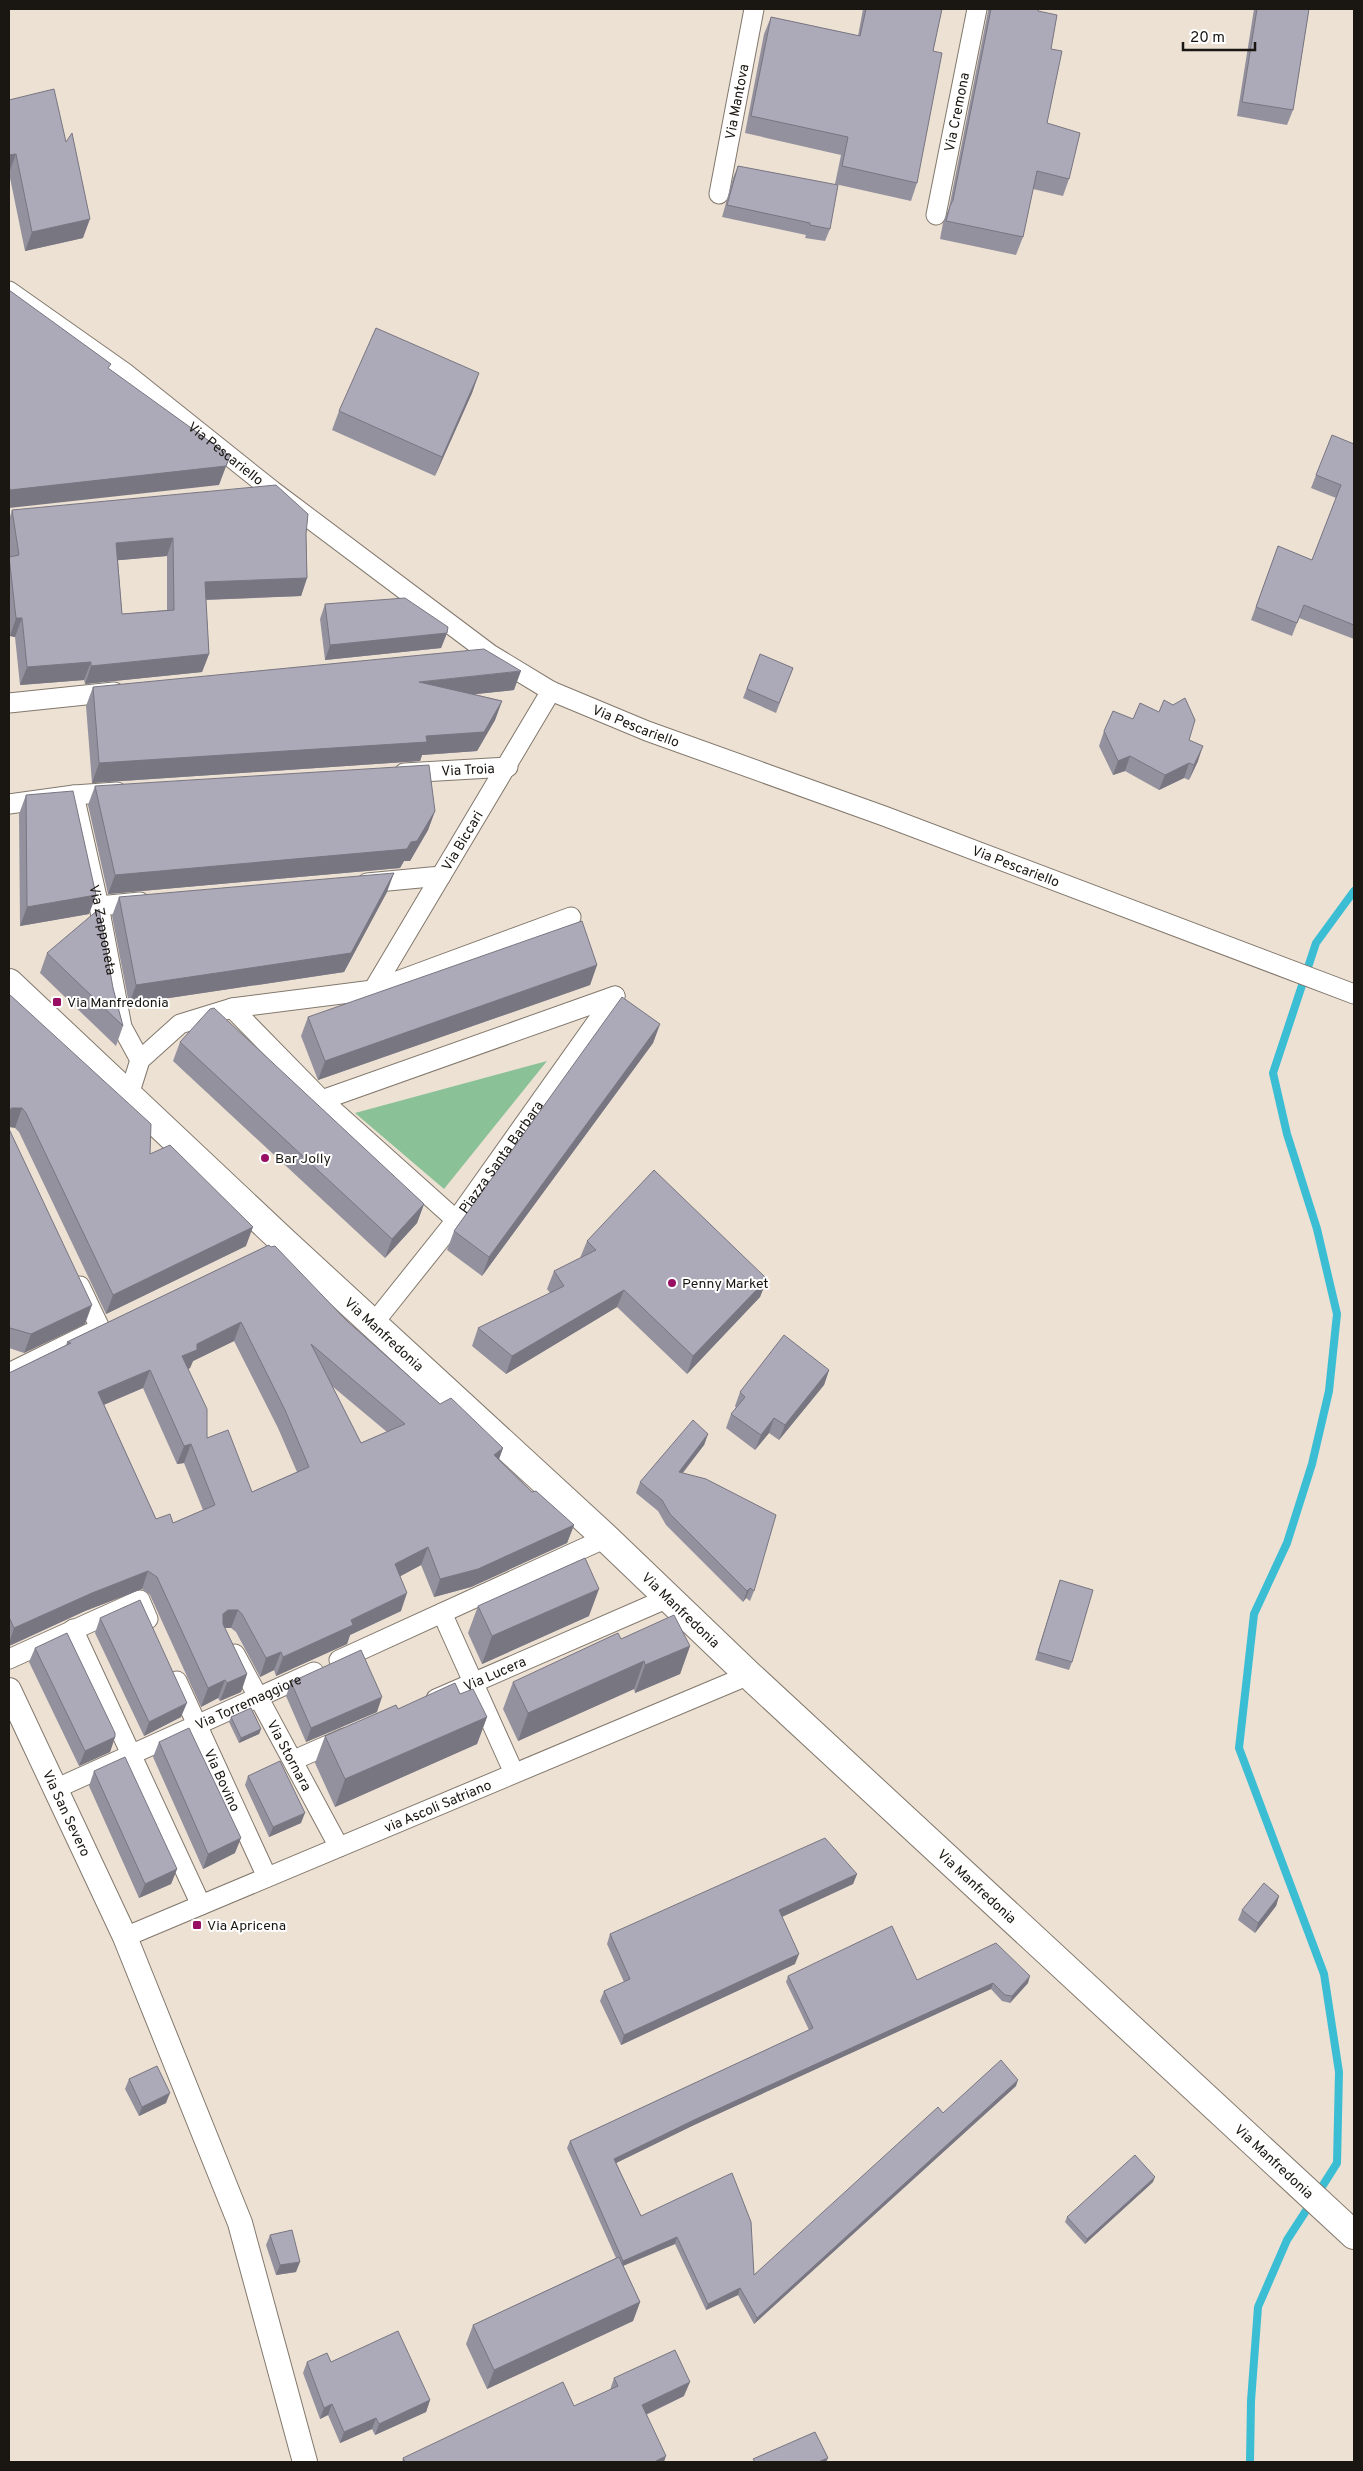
<svg xmlns="http://www.w3.org/2000/svg" width="1363" height="2471" viewBox="0 0 1363 2471" font-family="Overpass,sans-serif">
<rect width="100%" height="100%" fill="#ede1d4"/>
<path fill="#8ac196" d="M547 1061 444 1189 355 1113Z"/>
<g fill="none" stroke-linecap="round" stroke-linejoin="round">
<path stroke="#3bbdd3" stroke-width="8" d="M1318 2193 1337 2163 1339 2072 1324 1974 1239 1748 1254 1614 1287 1543 1312 1464 1329 1391 1337 1314 1317 1229 1287 1134 1273 1073 1316 943 1354 891
M1250 2462 1251 2401 1258 2307 1287 2240 1311 2203"/>
<g stroke="#82786c" stroke-width="21">
<g id="minor">
<path id="s1" d="M719 194 754 9"/>
<path id="s2" d="M936 215 977 9"/>
<path id="s3" d="M9 291 124 372 273 491 490 654 551 691 647 731 884 816 1354 994"/>
<path d="M9 703 114 692"/>
<path id="s4" d="M404 773 508 767"/>
<path id="s5" d="M74 795 99 906 122 1027 140 1060"/>
<path d="M9 804 74 795 117 792"/>
<path d="M367 883 441 876"/>
<path d="M99 906 140 902"/>
<path id="s6" d="M373 990 551 691"/>
<path id="s7" d="M232 1008 322 1100 456 1220 615 996"/>
<path d="M129 1095 140 1060 180 1024 232 1008 373 990 571 917"/>
<path d="M322 1100 615 996"/>
<path d="M80 1286 100 1328"/>
<path d="M373 1324 456 1220"/>
<path d="M9 1373 90 1333"/>
<path d="M442 1613 514 1773"/>
<path d="M73 1629 201 1905"/>
<path id="s8" d="M235 1654 339 1847"/>
<path d="M9 1659 140 1600 148 1619"/>
<path d="M339 1660 606 1538"/>
<path id="s9" d="M177 1681 267 1877"/>
<path id="s10" d="M436 1699 668 1598"/>
<path d="M294 1760 344 1738"/>
<path id="s11" d="M55 1789 314 1672"/>
<path id="s12" d="M125 1937 749 1675"/>
</g>
</g>
<g stroke="#82786c" stroke-width="26">
<g id="tertiary">
<path id="s13" d="M9 1690 125 1937 240 2223 305 2462"/>
</g>
</g>
<g stroke="#82786c" stroke-width="30">
<g id="primary">
<path id="s14" d="M9 983 283 1241 606 1538 749 1675 1354 2235"/>
</g>
</g>
<use href="#minor" stroke="#fff" stroke-width="19"/>
<use href="#tertiary" stroke="#fff" stroke-width="24"/>
<use href="#primary" stroke="#fff" stroke-width="28"/>
</g>
<path fill="#94919e" fill-rule="evenodd" d="M863 9H942L933 51 917 183 911 201 835 184 841 155 745 133 764 34 771 17 858 36Z
M987 9H1039L1038 11 1051 49 1047 123 1069 179 1063 196 1033 189 1023 237 1016 255 940 239 943 223 949 208 988 11Z
M1254 9H1309L1293 110 1287 125 1237 116Z
M9 100 83 238 25 251 9 173Z
M738 166 830 229 825 241 805 238 806 235 722 217 733 178Z
M479 373 472 393 435 476 332 430 339 411Z
M1354 444V639L1299 618 1292 636 1251 620 1278 546 1312 560 1336 498 1311 488 1316 475Z
M12 510 306 534 307 578 301 596 206 600 209 654 202 672 85 684 84 680 20 685 15 637 10 636 9 628V557H10L9 551V520ZM167 556V610L122 614 118 560Z
M325 604 447 633 441 648 325 660 320 619Z
M760 654 793 668 776 713 743 698Z
M93 687 514 690 474 694 502 701 495 720 477 751 422 755 420 761 92 783 86 706Z
M1104 731 1189 740 1198 761 1189 780 1184 778 1159 790 1125 771 1113 775 1099 746Z
M95 786 435 811 428 830 410 861H404L400 868 108 894 88 805Z
M26 795 96 895 89 914 20 926 19 814Z
M387 892 344 972 129 1004 112 916 119 897Z
M47 953 113 988 123 1026 116 1046 40 973Z
M597 965 590 985 318 1080 301 1036 308 1017Z
M9 994 150 1154 246 1246 106 1314 19 1132 15 1128Z
M660 1024 653 1043 482 1276 447 1250 454 1231Z
M180 1042 424 1204 417 1223 385 1258 173 1061Z
M9 1129 85 1324 24 1353 9 1348Z
M587 1241 767 1279 760 1297 687 1374 617 1307 506 1374 472 1346 478 1328 550 1293 547 1289 554 1271 580 1258Z
M269 1245 346 1320 440 1404 503 1448 499 1459 532 1492 574 1525 567 1543 471 1587 434 1597 421 1565 400 1576 401 1611 350 1635 347 1644 276 1676 274 1670 260 1677 236 1632 231 1628H224L247 1674 241 1692 220 1701 218 1698 201 1707 150 1595 142 1589 85 1611 9 1646V1373L66 1345 67 1342ZM234 1341 278 1428 297 1472 252 1492 207 1438 188 1369 190 1368 193 1361ZM332 1386 387 1432 361 1443ZM143 1388 177 1464 184 1463 203 1510 173 1523 156 1519 104 1405Z
M829 1370 824 1385 779 1440 769 1433 755 1450 726 1428 731 1414 736 1408 735 1406 740 1392Z
M708 1434 704 1445 683 1473 754 1591 750 1601 746 1598 743 1602 666 1525 658 1511 636 1493 640 1482Z
M1060 1580 1072 1662 1069 1670 1035 1660Z
M478 1606 589 1616 482 1664 468 1633Z
M100 1618 181 1717 144 1736 95 1633Z
M690 1646 680 1674 635 1693 634 1689 518 1741 503 1709 513 1682Z
M35 1648 115 1737 110 1752 79 1766 29 1662Z
M291 1682 377 1712 306 1742 286 1696Z
M460 1694 487 1717 477 1744 335 1807 315 1763 325 1736Z
M231 1717 261 1729 259 1734 239 1743 229 1722Z
M159 1742 235 1853 203 1869 153 1757Z
M94 1771 177 1869 171 1884 139 1898 89 1786Z
M248 1776 301 1823 269 1837 245 1785Z
M857 1874 853 1884 782 1917 795 1964 621 2045 600 2001 604 1991 624 1982 607 1944 610 1934Z
M1279 1896 1276 1906 1255 1933 1238 1920 1242 1910Z
M788 1976 1028 1983 1010 2003 1002 2001 991 1989 694 2125 616 2163 641 2216 754 2275 943 2113 1016 2086 754 2324 738 2295 706 2310 675 2244 623 2266 640 2302 633 2321 487 2389 466 2344 473 2325 616 2258 567 2148 570 2141 809 2030 786 1982Z
M129 2079 166 2103 139 2116 125 2089Z
M1153 2182 1085 2244 1065 2222 1067 2217Z
M270 2235 296 2272 276 2275 266 2245Z
M307 2362H331L430 2400 426 2412 375 2435 372 2429 340 2443 328 2415 320 2419 303 2373Z
M614 2378 684 2396 646 2415 664 2462H402L403 2458 574 2406 610 2390Z"/>
<path fill="#787681" d="M16 154 9 173V155Z
M90 219 83 238 25 251 32 232Z
M479 373 472 393 435 476 442 457Z
M230 456 219 485 9 508V492L10 490Z
M173 538 167 556 110 561 116 543Z
M307 578 301 596 198 600 205 582Z
M16 618H22L15 637 10 636Z
M447 633 441 648 325 660 330 645Z
M209 654 202 672 85 684 91 666Z
M91 662 84 680 20 685 27 667Z
M521 671 514 690 412 701 419 682Z
M502 701 495 720 477 751 422 755 420 761 92 783 99 763 426 736Z
M1203 746 1198 761 1189 780 1194 765Z
M1130 756 1125 771 1113 775 1118 761Z
M1189 763 1184 778 1159 790 1165 775Z
M435 811 428 830 410 861H404L400 868 108 894 115 875 411 842Z
M394 873 387 892 344 972 129 1004 136 985Z
M96 895 89 914 20 926 27 907Z
M597 965 590 985 318 1080 325 1061Z
M660 1024 653 1043 482 1276 489 1257Z
M12 1108H22L15 1128 9 1127V1110Z
M424 1204 417 1223 385 1258 392 1239Z
M253 1227 246 1246 106 1314 113 1295Z
M767 1279 760 1297 687 1374 693 1356Z
M624 1290 617 1307 506 1374 512 1356Z
M92 1305 85 1324 24 1353 31 1334Z
M241 1322 234 1341 193 1361 190 1368 176 1374 182 1356 197 1344Z
M150 1370 143 1388 91 1410 98 1392Z
M829 1370 824 1385 779 1440 785 1425Z
M774 1418 769 1433 755 1450 761 1435Z
M708 1434 704 1445 675 1482 679 1472Z
M191 1444 184 1463 177 1464 184 1446Z
M503 1448 496 1467 494 1455Z
M574 1525 567 1543 471 1587 434 1597 440 1579Z
M428 1547 421 1565 388 1583 395 1564Z
M148 1571 142 1589 85 1611 9 1646V1643L14 1628 92 1593Z
M750 1588 746 1598 743 1602 747 1591Z
M599 1589 589 1616 482 1664 492 1636Z
M407 1593 401 1611 350 1635 347 1644 276 1676 283 1657 351 1620Z
M228 1610H238L231 1628H221L223 1614Z
M690 1646 680 1674 635 1693 645 1665Z
M281 1652 274 1670 260 1677 266 1658Z
M644 1661 634 1689 518 1741 528 1713Z
M247 1674 241 1692 220 1701 227 1683Z
M225 1680 218 1698 201 1707 208 1688Z
M382 1697 377 1712 306 1742 311 1728Z
M187 1703 181 1717 144 1736 149 1722Z
M487 1717 477 1744 335 1807 345 1779Z
M261 1729 259 1734 239 1743 241 1738Z
M115 1737 110 1752 79 1766 85 1751Z
M305 1813 301 1823 269 1837 273 1827Z
M241 1838 235 1853 203 1869 208 1854Z
M177 1869 171 1884 139 1898 145 1884Z
M857 1874 853 1884 775 1920 779 1910Z
M1279 1896 1276 1906 1255 1933 1258 1923Z
M799 1954 795 1964 621 2045 624 2035Z
M1030 1976 1028 1983 1010 2003 1012 1996Z
M993 1983 991 1989 694 2125 612 2165 614 2159 696 2119Z
M1018 2080 1016 2086 754 2324 757 2318Z
M170 2093 166 2103 139 2116 142 2107Z
M1155 2177 1153 2182 1085 2244 1087 2239Z
M677 2237 675 2244 620 2267 623 2261Z
M300 2262 296 2272 276 2275 280 2265Z
M740 2288 738 2295 706 2310 708 2304Z
M640 2302 633 2321 487 2389 494 2370Z
M690 2382 684 2396 636 2419 642 2405Z
M430 2400 426 2412 375 2435 379 2424Z
M332 2404 328 2415 320 2419 324 2408Z
M376 2418 372 2429 340 2443 344 2432Z
M666 2456 664 2462H656V2461Z
M828 2458 826 2462H818Z"/>
<path fill="#aca9b8" stroke="#787681" fill-rule="evenodd" d="M866 9H942L933 51 942 53 917 183 842 166 848 137 751 116 771 17 860 36Z
M991 9H1039L1038 11 1057 15 1051 49 1062 51 1047 123 1080 133 1069 179 1037 171 1023 237 946 221 950 206 953 200Z
M1257 9H1309L1293 110 1242 102Z
M54 89 66 142 72 133 90 219 32 232 16 154 9 155V100Z
M738 166 838 185 830 229 810 225V223L727 205Z
M9 290 111 364 108 368 230 456 226 466 10 490 9 485Z
M376 328 479 373 442 457 339 411Z
M1332 435 1354 444V625L1304 605 1297 623 1256 607 1278 546 1312 560 1341 485 1316 475Z
M276 485 308 514 306 534 307 578 205 582 209 654 91 666V662L27 667 22 618H16L9 557 19 555 12 510ZM173 538 174 610 122 614 116 543Z
M405 598 448 627 447 633 330 645 325 604Z
M484 649 521 671 419 682 502 701 484 732 426 736 427 742 99 763 93 687Z
M760 654 793 668 779 703 747 689Z
M1185 698 1195 720 1189 740 1203 746 1194 765 1189 763 1165 775 1130 756 1118 761 1104 731 1113 711 1133 719 1140 703 1159 712 1164 700 1173 705Z
M429 765 435 811 417 841 411 842 407 849 115 875 95 786Z
M73 791 96 895 27 907 26 795Z
M394 873 351 953 136 985 119 897Z
M99 909 113 988 123 1026 47 953Z
M582 921 597 965 325 1061 308 1017Z
M9 994 151 1124 150 1154 170 1145 253 1227 113 1295 26 1113 22 1108H12L9 1110Z
M622 997 660 1024 489 1257 454 1231Z
M214 1008 424 1204 392 1239 180 1042 210 1009Z
M9 1129 92 1305 31 1334 10 1328 9 1329Z
M654 1170 767 1279 693 1356 624 1290 512 1356 478 1328 564 1286 554 1271 596 1250 587 1241Z
M269 1245 271 1247 275 1246 346 1320 440 1404 451 1398 503 1448 494 1455 532 1492 536 1491 574 1525 478 1569 440 1579 428 1547 395 1564 407 1593 351 1620 353 1625 283 1657 281 1652 266 1658 242 1614 238 1610H228L223 1614V1624L247 1674 227 1683 225 1680 208 1688 157 1577 148 1571 92 1593 14 1628 9 1617V1373L71 1343 67 1342ZM241 1322 285 1410 309 1467 252 1492 228 1430 207 1438V1409L182 1356 197 1350V1344ZM311 1344 405 1424 361 1443ZM150 1370 184 1446 191 1444 215 1505 173 1523 170 1514 156 1519 98 1392Z
M784 1335 829 1370 785 1425 774 1418 761 1435 731 1414 745 1397 740 1392Z
M693 1420 708 1434 679 1472 706 1479 776 1515 754 1591 750 1588 747 1591 670 1514 662 1500 640 1482Z
M585 1558 599 1589 492 1636 478 1606Z
M1060 1580 1093 1590 1072 1662 1038 1652Z
M140 1600 187 1703 149 1722 100 1618Z
M674 1615 690 1646 645 1665 644 1661 528 1713 513 1682 618 1633 621 1639Z
M67 1633 115 1733V1737L85 1751 35 1648Z
M361 1650 382 1697 311 1728 291 1682Z
M455 1683 460 1694 473 1689 487 1717 345 1779 325 1736 396 1705 398 1709Z
M251 1708 261 1729 241 1738 231 1717Z
M189 1728 241 1838 208 1854 159 1742Z
M125 1757 177 1869 145 1884 94 1771Z
M280 1761 305 1813 273 1827 248 1776Z
M825 1838 857 1874 779 1910 799 1954 624 2035 604 1991 630 1979 610 1934Z
M1264 1883 1279 1896 1258 1923 1242 1910Z
M892 1926 917 1980 996 1943 1030 1976 1012 1996 1005 1995 993 1983 696 2119 614 2159 641 2216 732 2173 751 2222 754 2275 938 2107 943 2113 1001 2060 1018 2080 757 2318 740 2288 708 2304 677 2237 623 2261 570 2141 813 2028 788 1976Z
M157 2066 170 2093 142 2107 129 2079Z
M1135 2155 1155 2177 1087 2239 1067 2217Z
M292 2230 300 2262 280 2265 270 2235Z
M619 2257 640 2302 494 2370 473 2325Z
M398 2331 430 2400 379 2424 376 2418 344 2432 332 2404 324 2408 307 2362 327 2353 331 2362Z
M675 2350 690 2382 642 2405 666 2456 656 2461 657 2462H405L403 2458 563 2382 574 2406 618 2386 614 2378Z
M815 2432 828 2458 818 2462H755L753 2459Z"/>
<g fill="#970e63" stroke="#fff" stroke-width="2">
<rect x="52" y="997" width="10" height="10" rx="2.5"/>
<circle cx="265" cy="1158" r="5"/>
<circle cx="672" cy="1283" r="5"/>
<rect x="192" y="1920" width="10" height="10" rx="2.5"/>
</g>
<g text-anchor="middle" stroke-width="4" stroke-linejoin="round" paint-order="stroke">
<g font-size="14" fill="#1a1611" stroke="#fff">
<text dy="5" stroke="none"><textPath href="#s1" startOffset="94">Via Mantova</textPath></text>
<text dy="5" stroke="none"><textPath href="#s2" startOffset="105">Via Cremona</textPath></text>
<text dy="5" stroke="none"><textPath href="#s3" startOffset="271">Via Pescariello</textPath></text>
<text dy="5" stroke="none"><textPath href="#s3" startOffset="766">Via Pescariello</textPath></text>
<text dy="5" stroke="none"><textPath href="#s4" startOffset="64">Via Troia</textPath></text>
<text dy="5" stroke="none"><textPath href="#s6" startOffset="174">Via Biccari</textPath></text>
<text dy="5" stroke="none"><textPath href="#s3" startOffset="1171">Via Pescariello</textPath></text>
<text dy="5" stroke="none"><textPath href="#s5" startOffset="138">Via Zapponeta</textPath></text>
<text dy="5" stroke="none"><textPath href="#s7" startOffset="386">Piazza Santa Barbara</textPath></text>
<text dy="5" stroke="none"><textPath href="#s14" startOffset="514">Via Manfredonia</textPath></text>
<text dy="5" stroke="none"><textPath href="#s14" startOffset="919">Via Manfredonia</textPath></text>
<text dy="5" stroke="none"><textPath href="#s10" startOffset="64">Via Lucera</textPath></text>
<text dy="5" stroke="none"><textPath href="#s11" startOffset="212">Via Torremaggiore</textPath></text>
<text dy="5" stroke="none"><textPath href="#s8" startOffset="115">Via Stornara</textPath></text>
<text dy="5" stroke="none"><textPath href="#s9" startOffset="109">Via Bovino</textPath></text>
<text dy="5" stroke="none"><textPath href="#s12" startOffset="339">via Ascoli Satriano</textPath></text>
<text dy="5" stroke="none"><textPath href="#s13" startOffset="136">Via San Severo</textPath></text>
<text dy="5" stroke="none"><textPath href="#s14" startOffset="1324">Via Manfredonia</textPath></text>
<text dy="5" stroke="none"><textPath href="#s14" startOffset="1729">Via Manfredonia</textPath></text>
</g>
<g font-size="14" fill="#1a1611" stroke="#fff" text-anchor="start">
<text x="67" y="1007">Via Manfredonia</text>
<text x="275" y="1163">Bar Jolly</text>
<text x="682" y="1288">Penny Market</text>
<text x="207" y="1930">Via Apricena</text>
</g>
</g>
<rect width="1363" height="2471" fill="none" stroke="#1a1611" stroke-width="20"/>
<path d="M1183 42v8h72v-8" fill="none" stroke="#1a1611" stroke-width="2.5"/>
<text x="1190" y="42" font-size="15" fill="#1a1611" stroke="#ffffff" stroke-width="4" paint-order="stroke">20 m</text>
</svg>
